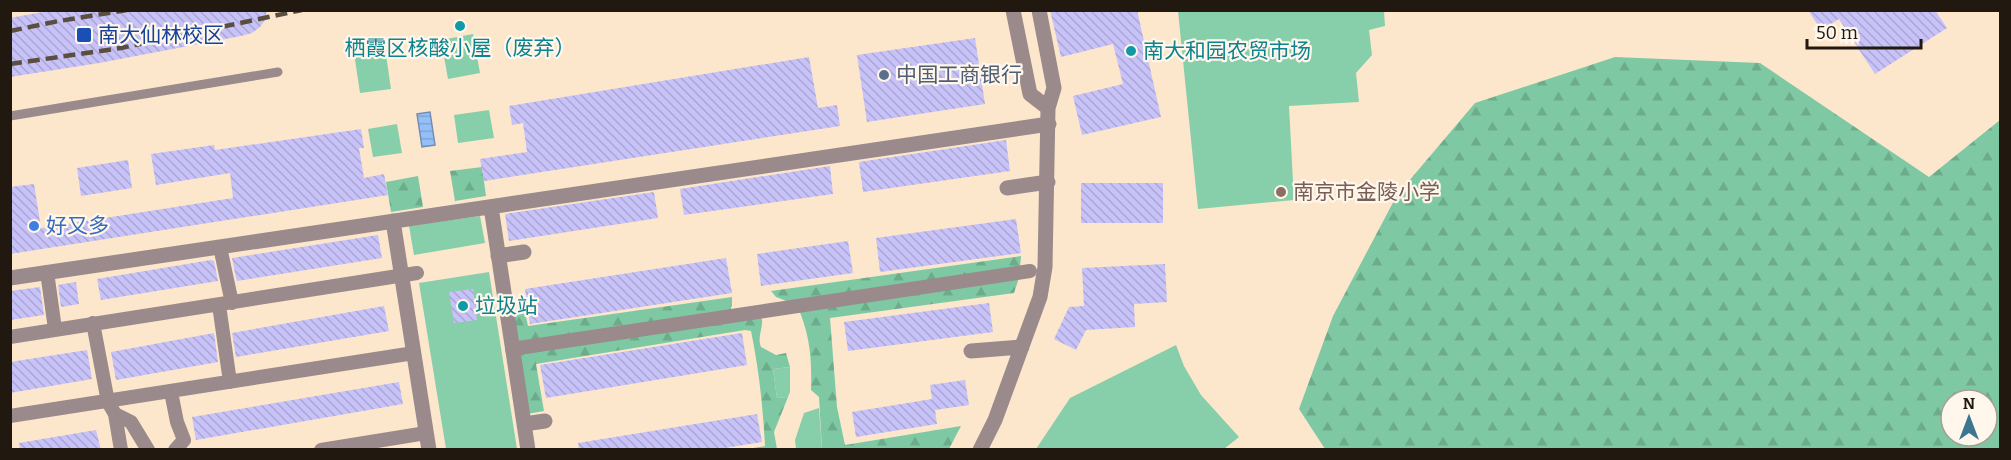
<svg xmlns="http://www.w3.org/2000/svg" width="2011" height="460" viewBox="0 0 2011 460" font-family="Bitter,'Noto Sans SC',serif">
<defs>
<pattern id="forest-firs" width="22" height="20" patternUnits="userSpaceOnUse" patternTransform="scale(1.5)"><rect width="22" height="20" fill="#7ec9a3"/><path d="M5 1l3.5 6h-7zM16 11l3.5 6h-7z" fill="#6dac8b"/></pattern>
<pattern id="water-rules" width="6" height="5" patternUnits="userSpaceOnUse" patternTransform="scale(1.5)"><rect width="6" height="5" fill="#95bff8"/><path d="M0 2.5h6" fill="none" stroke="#80a4d3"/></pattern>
<pattern id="building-back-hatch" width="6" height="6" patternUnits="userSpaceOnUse" patternTransform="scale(1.5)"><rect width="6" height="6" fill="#c7c2f7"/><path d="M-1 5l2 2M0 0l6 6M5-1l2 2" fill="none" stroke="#aba6d3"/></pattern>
</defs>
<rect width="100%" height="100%" fill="#fce7cc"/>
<path fill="#87cfab" d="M1178 11H1384L1385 26 1369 30 1372 55 1356 73 1359 102 1289 106 1294 200 1198 209Z
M473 34 480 73 448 79 441 40Z
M385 48 391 89 360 93 354 53Z
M489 110 494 138 458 143 454 115Z
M397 124 402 153 373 157 368 129Z
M480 216 485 243 414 255 409 226Z
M489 272 517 449H446L419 283Z
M1176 345 1184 366 1201 395 1239 437 1224 449H1036L1070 398Z
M790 367V392L788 397 777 398 773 369Z
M819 408 822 449H796L795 440 804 413Z"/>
<path fill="url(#forest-firs)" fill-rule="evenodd" d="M1615 57 1760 63 1929 177 2000 120V449H1325L1299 409 1333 316 1397 195 1475 103ZM1951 400H1987V436H1951Z
M482 167 486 196 455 201 450 171Z
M418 176 423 207 391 212 386 182Z
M1021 256 1019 278 1014 293 830 318 837 407 845 445 961 426 949 449H822L819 397 811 390C812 358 810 335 797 305L776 297 771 291Z
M732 297V305L728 315 752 312 762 319C763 330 757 336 761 347L776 355 786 353 790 367 773 369 777 398 788 397 774 432 777 449H747L765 446C763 407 759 370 751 331L745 330 536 364 544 411 527 414 512 314 525 312 528 326Z"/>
<path fill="url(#water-rules)" stroke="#728db2" stroke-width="1.5" d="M430 112 435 145 422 147 417 114Z"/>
<path fill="url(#building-back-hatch)" d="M53 10H267L265 20 260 27 252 33 241 36 99 63 10 77V18Z
M1050 10H1137L1161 117 1082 135 1073 96 1123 84 1113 44 1061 57Z
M1808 10H1935L1947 28 1875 74 1839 19 1821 30Z
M975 38 985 104 867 122 857 55Z
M809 57 818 108 837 105 840 126 484 181 480 159 527 152 523 123 512 125 509 106Z
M361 129 364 148H359L364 178 384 174 388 195 10 254V187L34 184 41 228 233 198 230 173 156 185 151 154 214 145 215 150Z
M1006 140 1010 171 863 192 859 162Z
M128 160 132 188 81 196 77 168Z
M830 166 833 194 684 215 680 189Z
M1081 183H1163V223H1081Z
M654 192 658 218 509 241 505 214Z
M1016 219 1021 253 880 272 876 238Z
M378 235 382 258 237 281 236 278 232 258Z
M848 241 853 273 761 286 757 254Z
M726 258 732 293 530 324 525 289Z
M211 260 214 261 218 281 101 300 97 279Z
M1165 264 1167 302 1134 304 1135 327 1086 330 1076 350 1054 339 1069 307 1084 306 1082 268Z
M76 282 79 304 61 307 58 285Z
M40 287 44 315 10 320V291Z
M473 289 477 320 454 323 449 292Z
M989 303 993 332 848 351 844 322Z
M384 306 389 331 236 357 232 333Z
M214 333 218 362 116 380 111 352Z
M742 333 747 365 546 398 540 365Z
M87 350 92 379 10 393V362Z
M965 380 969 405 935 410 937 424 856 437 852 412 932 399 930 385Z
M399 382 403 404 196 440 192 417Z
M757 414 762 442 713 450H579L578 443Z
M96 430 101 450H20L19 443Z"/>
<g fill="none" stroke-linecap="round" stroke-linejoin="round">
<path stroke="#9a8a8b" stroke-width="9" d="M10 116 278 72"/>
<path stroke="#9a8a8b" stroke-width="14" d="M220 247 232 303
M47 272 55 329
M219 305 230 382
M93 323 108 402 115 414 131 422 148 450
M10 337 417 273
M512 349 1030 271
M171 392 177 422 184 440 175 450
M115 414 121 450
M10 416 414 353
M321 450 426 433"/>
<path stroke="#9a8a8b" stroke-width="15" d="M1013 10 1030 94 1048 108
M1007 188 1048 182
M491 207 528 450
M393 221 429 450
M498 256 524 252
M10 278 1049 124
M971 351 1022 347
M524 424 545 421
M980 450 995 420 1040 297 1045 267 1048 108 1054 88 1039 10"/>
<path stroke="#5a4e40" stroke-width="4.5" stroke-dasharray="12 6" stroke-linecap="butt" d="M10 31 59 21 127 10
M10 64 121 48 302 10"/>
</g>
<g fill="#0f9aa8" stroke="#fff7ec" stroke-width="2">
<circle cx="460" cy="26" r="6"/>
<circle cx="1131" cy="51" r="6"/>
<circle cx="463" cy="306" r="6"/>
</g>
<rect fill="#1a4fb4" stroke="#fff7ec" stroke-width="2" x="76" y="27" width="16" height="16" rx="3"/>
<circle fill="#5c6f8a" stroke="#fff7ec" stroke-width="2" cx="884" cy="75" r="6"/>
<circle fill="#8d6e63" stroke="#fff7ec" stroke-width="2" cx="1281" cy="192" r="6"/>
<circle fill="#3f7fe0" stroke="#fff7ec" stroke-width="2" cx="34" cy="226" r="6"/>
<g text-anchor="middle" stroke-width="4.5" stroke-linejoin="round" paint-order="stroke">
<g font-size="21" fill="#164399" stroke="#fff7ec" text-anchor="start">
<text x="98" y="42">南大仙林校区</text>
</g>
<g font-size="21" fill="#0d838f" stroke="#fff7ec" text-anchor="start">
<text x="460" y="55" text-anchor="middle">栖霞区核酸小屋（废弃）</text>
<text x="1143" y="58">南大和园农贸市场</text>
<text x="475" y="313">垃圾站</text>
</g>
<g font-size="21" fill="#4e5e75" stroke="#fff7ec" text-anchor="start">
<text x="896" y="82">中国工商银行</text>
</g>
<g font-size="21" fill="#785e54" stroke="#fff7ec" text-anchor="start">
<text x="1293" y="199">南京市金陵小学</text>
</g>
<g font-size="21" fill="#366cbe" stroke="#fff7ec" text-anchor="start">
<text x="46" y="233">好又多</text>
</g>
</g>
<rect width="2011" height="460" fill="none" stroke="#21190f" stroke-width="24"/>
<g transform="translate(1969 418)"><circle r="28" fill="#fff7ec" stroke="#a69e94" stroke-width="1.5"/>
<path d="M0-4.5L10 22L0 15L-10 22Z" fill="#3d7690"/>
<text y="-9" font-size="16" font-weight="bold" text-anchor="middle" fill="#21190f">N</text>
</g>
<path d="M1807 39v9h114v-9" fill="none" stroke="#21190f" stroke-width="3"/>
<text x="1816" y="39" font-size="18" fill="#21190f" stroke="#fff7ec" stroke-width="4.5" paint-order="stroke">50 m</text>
</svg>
